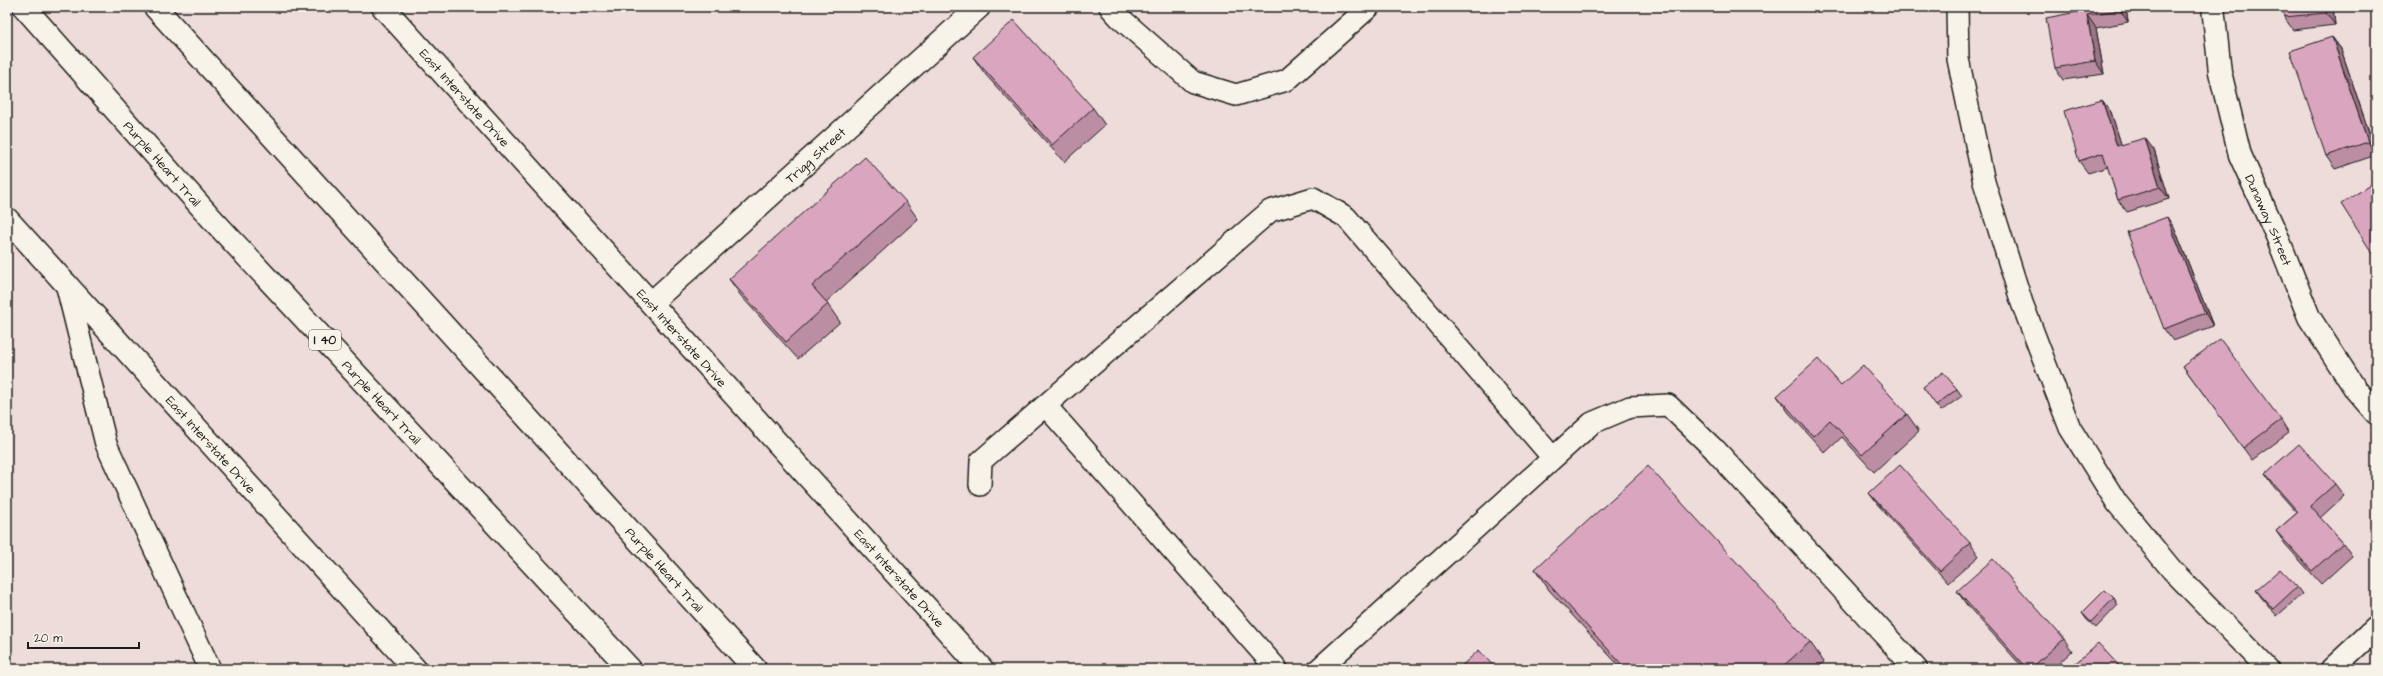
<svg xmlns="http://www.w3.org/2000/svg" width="2383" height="676" viewBox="0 0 2383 676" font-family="'Architects Daughter',sans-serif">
<rect width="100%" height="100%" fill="#eedcdb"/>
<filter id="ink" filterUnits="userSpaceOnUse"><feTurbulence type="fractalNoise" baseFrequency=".025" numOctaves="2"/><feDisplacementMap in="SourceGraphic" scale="8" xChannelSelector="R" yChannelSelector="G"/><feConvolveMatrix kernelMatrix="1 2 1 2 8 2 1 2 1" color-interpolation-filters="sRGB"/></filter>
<g filter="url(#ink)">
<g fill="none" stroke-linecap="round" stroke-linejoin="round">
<g stroke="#1c1c1c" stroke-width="24">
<path id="lane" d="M1110 7 1119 17 1193 82 1236 95 1287 80 1369 7
M1957 7 1958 59 1984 182 2022 303 2070 428 2117 503 2172 570 2268 669
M66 283 106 444 210 669
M1046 406 1277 669
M980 485 981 461 1270 211 1313 198 1346 217 1553 458
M1319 669 1592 423 1630 407 1668 405 1716 451"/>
</g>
<g stroke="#1c1c1c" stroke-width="25">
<g id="street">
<path id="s1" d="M2213 7 2220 72 2240 155 2277 236 2309 317 2356 390 2376 413"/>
<path id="s2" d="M651 303 979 7"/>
<path d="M1716 451 1916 669"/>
<path d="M2332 669 2376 628"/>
</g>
</g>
<g stroke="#1c1c1c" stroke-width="25">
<g id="secondary">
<path id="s3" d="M383 7 982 669"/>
<path id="s4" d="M7 219 415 669"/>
</g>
</g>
<g stroke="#1c1c1c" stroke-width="25">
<g id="highway">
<path id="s5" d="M24 7 212 219 630 669"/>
<path id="s6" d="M155 7 755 669"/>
</g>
</g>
<use href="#lane" stroke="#f7f3e8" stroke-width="21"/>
<use href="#street" stroke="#f7f3e8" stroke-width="22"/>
<use href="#secondary" stroke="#f7f3e8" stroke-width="22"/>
<use href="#highway" stroke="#f7f3e8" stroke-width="22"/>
</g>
<path fill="#bb8ea3" stroke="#1c1c1c" d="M2076 7H2126L2128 22 2096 28 2104 74 2063 80 2055 68 2077 12Z
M2283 7H2333L2335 25 2293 30 2284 17Z
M2332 37 2341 49 2376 153V155L2335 169 2326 156Z
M973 57 1093 108 1105 125 1064 162 985 74Z
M2102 100 2111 112 2121 145 2154 150 2169 199 2127 212 2118 200 2108 167 2088 173 2079 161Z
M906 202 918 219 826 302 840 322 798 359 741 296 729 279Z
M2175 229 2213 326 2173 341 2164 329Z
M2183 366 2281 420 2289 433 2252 460Z
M1841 385 1907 414 1919 431 1874 472 1842 437 1825 453 1789 413 1777 396Z
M1923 387 1957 389 1962 396 1941 411Z
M2265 474 2335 484 2344 496 2320 518 2343 543 2352 556 2321 584 2285 544 2276 531 2297 513 2274 487Z
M1869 493 1970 543 1979 556 1948 583 1878 505Z
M1535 569 1810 642 1824 662 1817 669H1622L1549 590Z
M2297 587 2302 594 2277 616 2261 597 2256 590Z
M1957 591 2064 639 2072 651 2053 669H2024L1966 604Z
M2114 598 2118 605 2096 628 2087 620 2082 613Z"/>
<path fill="#997485" stroke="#1c1c1c" d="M2119 7H2126L2128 22 2120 10Z
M2326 7H2333L2335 25 2326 13Z
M2087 15 2096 28 2104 74 2095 61Z
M2332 37 2341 49 2376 154 2368 142Z
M2102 100 2111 112 2126 159 2117 146Z
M2145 138 2154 150 2169 199 2160 187Z
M2167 217 2175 229 2213 326 2205 313Z"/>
<path fill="#daa5be" stroke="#1c1c1c" d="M2076 7H2119L2120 10 2087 15 2095 61 2055 68 2046 18 2077 12Z
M2283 7H2326V13L2284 17Z
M1014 20 1093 108 1052 145 973 57Z
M2332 37 2368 142 2326 156 2290 51Z
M2102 100 2117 146 2145 138 2160 187 2118 200 2103 153 2079 161 2064 111Z
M865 157 906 202 812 286 828 304 786 342 729 279Z
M2376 181V259L2341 204Z
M2167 217 2205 313 2164 329 2127 232Z
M2220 339 2281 420 2243 448 2183 366Z
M1818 359 1841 385 1863 365 1907 414 1862 455 1830 420 1813 436 1777 396Z
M1943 372 1957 389 1936 405 1923 387Z
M2299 444 2335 484 2310 506 2343 543 2312 571 2276 531 2298 512 2265 474Z
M1900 465 1970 543 1940 571 1869 493Z
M1648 466 1810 642 1780 669H1626L1535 569Z
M1993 559 2064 639 2030 669H2027L1957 591Z
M2280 569 2297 587 2273 609 2256 590Z
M2105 590 2114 598 2091 622 2082 613Z
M2098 643 2122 669H2069Z
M1479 650 1496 669H1458Z"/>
</g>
<g text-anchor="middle" stroke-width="4" stroke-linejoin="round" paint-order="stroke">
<rect fill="#f7f3e8" stroke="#5e5c59" stroke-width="1" x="309" y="330" width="32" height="20" rx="3"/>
<g font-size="12" font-weight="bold" fill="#1c1c1c">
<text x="325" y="344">I 40</text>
</g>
<g font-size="13" fill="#1c1c1c" stroke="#f7f3e8">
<text dy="5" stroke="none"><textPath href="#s3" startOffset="122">East Interstate Drive</textPath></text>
<text dy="5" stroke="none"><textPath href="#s2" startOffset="221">Trigg Street</textPath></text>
<text dy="5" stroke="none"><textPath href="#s5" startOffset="209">Purple Heart Trail</textPath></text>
<text dy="5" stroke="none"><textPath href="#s1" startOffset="222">Dunaway Street</textPath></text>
<text dy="5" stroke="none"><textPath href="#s3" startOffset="446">East Interstate Drive</textPath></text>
<text dy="5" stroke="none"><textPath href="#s5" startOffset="533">Purple Heart Trail</textPath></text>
<text dy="5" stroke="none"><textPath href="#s4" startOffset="304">East Interstate Drive</textPath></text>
<text dy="5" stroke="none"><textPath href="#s6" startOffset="759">Purple Heart Trail</textPath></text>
<text dy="5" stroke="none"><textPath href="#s3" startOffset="770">East Interstate Drive</textPath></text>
</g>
</g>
<rect width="2383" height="676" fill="none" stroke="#f7f3e8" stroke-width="24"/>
<rect x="12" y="12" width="2359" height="652" fill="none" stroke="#1c1c1c" stroke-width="1.5" filter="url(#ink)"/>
<path d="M28 642v6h111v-6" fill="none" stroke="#1c1c1c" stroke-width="2"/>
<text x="34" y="642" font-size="12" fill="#1c1c1c" stroke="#f7f3e8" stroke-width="3" paint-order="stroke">20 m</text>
</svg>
